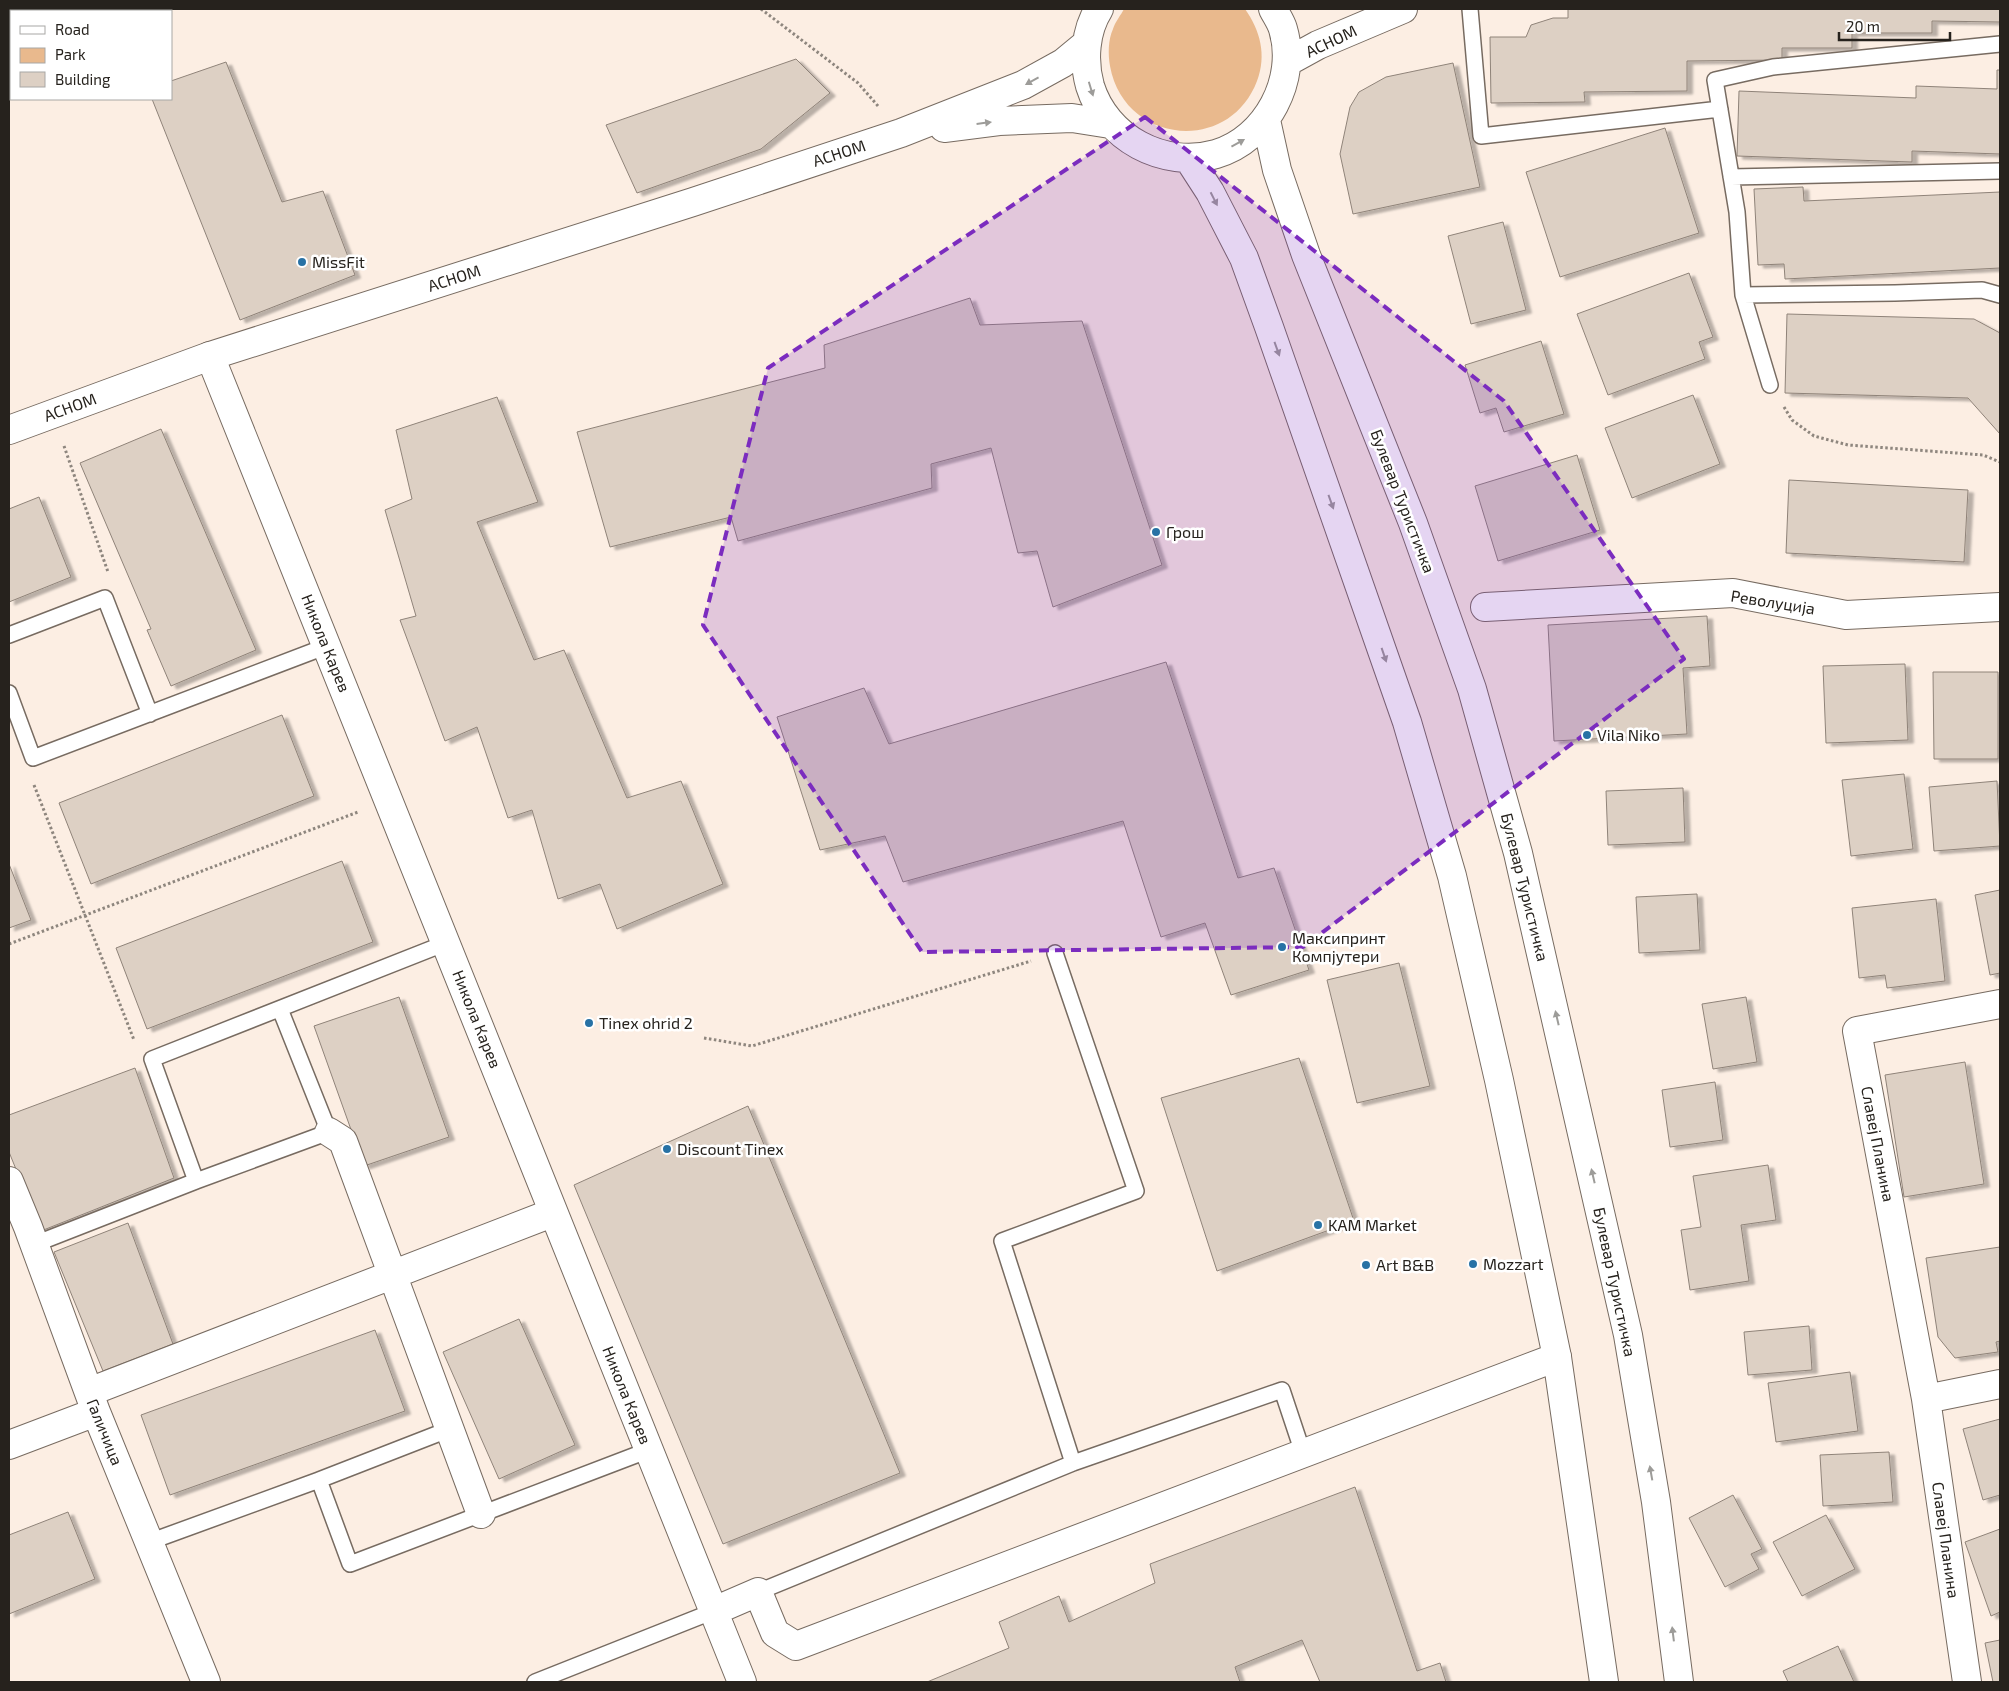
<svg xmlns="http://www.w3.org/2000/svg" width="2009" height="1691" viewBox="0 0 2009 1691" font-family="'Exo 2',sans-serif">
<defs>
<filter id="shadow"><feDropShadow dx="5.5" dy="3" stdDeviation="1" flood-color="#0004"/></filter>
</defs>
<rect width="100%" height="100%" fill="#fceee3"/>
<path fill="#e9b98d" d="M1124 9H1245C1260 30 1267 55 1257 81 1229 155 1124 144 1110 66 1108 54 1108 40 1113 29 1115 22 1121 15 1124 9Z"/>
<path fill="#ddd0c4" stroke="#8f8379" filter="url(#shadow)" d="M1568 9H2000V22L1932 21V33H1852V48H1782V60L1687 61V91L1584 92 1585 102 1491 103 1490 37H1526L1531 25 1553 18H1568Z
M796 59 830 93 761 149 637 193 606 125Z
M226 62 282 202 323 191 355 275 240 320 152 99H171V81Z
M1453 63 1480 187 1353 214 1340 154 1350 107 1359 92 1386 77Z
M1997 70H2000V154L1912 151V162L1737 156 1739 91 1916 98V86L1997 89Z
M1665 128 1699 233 1560 277 1526 172Z
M1803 187 1804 201 2000 192V268L1785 279 1784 264 1758 265 1754 189Z
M1503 222 1526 310 1471 324 1448 236Z
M1689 273 1713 337 1699 342 1705 359 1608 395 1577 314Z
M970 298 980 325 1082 321 1162 565 1053 607 1037 551 1018 553 991 448 931 464 932 488 738 541 731 517 610 547 577 432 825 368 824 345Z
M1787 314 1974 319 2000 333V434L1968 398 1785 393Z
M1541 341 1564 414 1504 432 1496 408 1480 413 1465 365Z
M1693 395 1720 464 1632 498 1605 428Z
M497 397 538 502 477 522 534 660 564 650 627 798 681 781 723 884 617 929 600 884 558 899 532 810 508 818 477 727 445 741 400 620 416 616 385 510 412 499 396 430Z
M161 429 256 650 171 686 147 630 151 629 80 463Z
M1577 455 1600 530 1498 561 1475 486Z
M1789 480 1968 490 1964 562 1786 553Z
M39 497 71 577 9 602V509Z
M1707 616 1710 666 1683 668 1687 734 1554 741 1548 625Z
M1166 662 1238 878 1274 868 1309 970 1231 995 1205 923 1161 937 1123 821 903 882 885 836 820 850 777 717 864 688 889 744Z
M1905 664 1908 740 1826 743 1823 666Z
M1933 672H1998V759H1934Z
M282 715 314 796 91 884 59 803Z
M1904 774 1913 849 1851 856 1842 780Z
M1997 781 2000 846 1934 851 1929 787Z
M1683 788 1685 842 1608 845 1606 791Z
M342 861 373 942 147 1029 116 948Z
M9 864 31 920 9 928Z
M2000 890V973L1990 975 1975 895Z
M1697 894 1700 950 1639 953 1636 897Z
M1936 899 1945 981 1887 988 1885 975 1859 978 1852 908Z
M1399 963 1430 1086 1357 1103 1327 980Z
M399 997 449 1137 364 1166 314 1026Z
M1746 997 1757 1062 1713 1069 1702 1004Z
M1299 1058 1354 1221 1217 1271 1161 1098Z
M1965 1062 1984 1184 1904 1197 1885 1075Z
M135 1068 174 1178 41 1231 9 1152V1115Z
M1715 1082 1723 1140 1670 1147 1662 1090Z
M748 1106 900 1473 723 1544 574 1185Z
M1768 1165 1776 1220 1741 1225 1749 1281 1690 1290 1681 1230 1701 1227 1693 1176Z
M128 1223 173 1344 103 1371 54 1252Z
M2000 1247V1341L1996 1342 1998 1352 1955 1358 1938 1337 1926 1258Z
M519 1319 575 1445 499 1479 443 1352Z
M1809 1326 1812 1370 1748 1375 1744 1332Z
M375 1330 405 1411 170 1495 141 1415Z
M1850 1372 1858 1431 1776 1442 1768 1383Z
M2000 1419V1495L1983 1500 1963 1429Z
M1889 1452 1893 1502 1823 1506 1820 1455Z
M1355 1487 1417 1671 1440 1663 1446 1682H1320L1302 1640 1235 1667 1240 1682H927L1009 1648 999 1622 1059 1596 1069 1622 1155 1583 1150 1564Z
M1733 1495 1762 1549 1751 1554 1759 1569 1725 1587 1689 1518Z
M68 1512 95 1579 9 1614V1535Z
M1826 1515 1855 1569 1802 1596 1773 1542Z
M2000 1529V1612L1991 1616 1965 1542Z
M2000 1640V1682H1993L1985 1643Z
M1838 1646 1854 1682H1788L1783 1671Z"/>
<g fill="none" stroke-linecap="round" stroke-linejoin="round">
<g stroke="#776b61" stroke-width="18">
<path id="lane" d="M1470 9 1481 136 1720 109
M1731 177 2000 171
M1743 295 1895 293 1982 290 2000 295
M1770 385 1743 295 1737 212 1715 80 1773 67 2000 44
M9 635 105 598 150 714
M9 693 33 758 327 646
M1055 953 1136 1191 1002 1241 1073 1463
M196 1181 329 1132 280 1009
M35 1244 196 1181 152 1059 446 943
M319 1480 450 1429
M149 1542 319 1480 350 1564 649 1450
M758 1592 1073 1463 1282 1390 1303 1453
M535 1682 714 1611"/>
</g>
<g stroke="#776b61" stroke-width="30">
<path id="street" d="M210 356 742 1682
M1485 607 1733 593 1846 615 2000 607
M329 1132 343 1141 481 1514
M9 1181 28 1227 96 1412 206 1682
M89 1392 552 1213
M1926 1399 2000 1384
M9 1445 96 1412
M714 1611 758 1592 775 1633 796 1646 1557 1357
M1967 1682 1926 1399 1857 1031 2000 1004"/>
</g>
<g stroke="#776b61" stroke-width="30">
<path id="secondary" d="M1099 9C1085 31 1083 61 1090 86 1106 138 1163 169 1216 154 1267 139 1298 79 1283 29 1281 22 1276 15 1273 9
M1287 62 1318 45 1403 9
M1266 120 1277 170 1306 255 1413 523 1472 689 1518 853 1628 1335 1656 1502 1679 1682
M944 128 999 121 1072 118 1110 124
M1188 158 1210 192 1244 258 1269 327 1407 722 1452 876 1499 1080 1557 1357 1604 1682
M9 430 210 356 693 202 901 133 1023 85 1063 63 1086 44"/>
</g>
<path stroke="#8e867e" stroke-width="3" stroke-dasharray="2.5 2.5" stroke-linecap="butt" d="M761 9 858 83 878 106
M1784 407 1792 420 1814 436 1848 445 1983 455 2000 462
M64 446 108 572
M34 785 134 1040
M9 944 358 812
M704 1038 752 1046 1031 961"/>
<use href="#lane" stroke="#fff" stroke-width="15"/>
<use href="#street" stroke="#fff" stroke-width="28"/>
<use href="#secondary" stroke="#fff" stroke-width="28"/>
</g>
<defs><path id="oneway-solid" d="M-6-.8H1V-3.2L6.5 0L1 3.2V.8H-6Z" transform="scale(1.25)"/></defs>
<g fill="#9d9c99">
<use href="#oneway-solid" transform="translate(1032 81) rotate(151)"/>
<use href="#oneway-solid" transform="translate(1091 89) rotate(73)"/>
<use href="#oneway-solid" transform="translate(984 123) rotate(-7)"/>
<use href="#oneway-solid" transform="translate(1238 143) rotate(-29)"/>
<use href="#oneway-solid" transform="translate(1214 199) rotate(63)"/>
<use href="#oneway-solid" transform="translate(1277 349) rotate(70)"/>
<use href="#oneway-solid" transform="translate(1331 502) rotate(70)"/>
<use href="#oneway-solid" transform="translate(1384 655) rotate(71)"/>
<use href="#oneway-solid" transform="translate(1557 1018) rotate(-103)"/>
<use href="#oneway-solid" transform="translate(1593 1176) rotate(-103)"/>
<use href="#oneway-solid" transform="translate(1651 1473) rotate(-100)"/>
<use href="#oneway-solid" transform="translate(1673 1634) rotate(-97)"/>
</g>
<path fill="#7b2cbf" fill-opacity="0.2" stroke="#7b2cbf" stroke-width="4" stroke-dasharray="10 6" stroke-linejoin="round" d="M1145 117 1504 401 1684 659 1303 947 922 952 703 625 768 368Z"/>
<g fill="#2872a5" stroke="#fff" stroke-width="2">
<circle cx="302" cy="262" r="5"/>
<circle cx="1156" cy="532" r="5"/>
<circle cx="1587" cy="735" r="5"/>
<circle cx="1282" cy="947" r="5"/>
<circle cx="589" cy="1023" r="5"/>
<circle cx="667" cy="1149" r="5"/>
<circle cx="1318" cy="1225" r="5"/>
<circle cx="1473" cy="1264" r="5"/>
<circle cx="1366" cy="1265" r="5"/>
</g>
<g text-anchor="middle" stroke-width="5" stroke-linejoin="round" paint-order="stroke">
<g font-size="16" fill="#26221d" stroke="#fff">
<text transform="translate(1331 41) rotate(-25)" y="6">АСНОМ</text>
<text transform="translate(839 153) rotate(-18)" y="6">АСНОМ</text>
<text transform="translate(454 278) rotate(-18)" y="6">АСНОМ</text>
<text transform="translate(70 407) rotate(-20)" y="6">АСНОМ</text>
<text transform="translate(1403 501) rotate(69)" y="6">Булевар Туристичка</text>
<text transform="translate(1773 602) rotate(9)" y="6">Револуција</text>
<text transform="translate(326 643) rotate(68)" y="6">Никола Карев</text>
<text transform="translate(1525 887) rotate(76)" y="6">Булевар Туристичка</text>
<text transform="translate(477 1019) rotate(68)" y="6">Никола Карев</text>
<text transform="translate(1878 1144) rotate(79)" y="6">Славеј Планина</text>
<text transform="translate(1615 1282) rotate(78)" y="6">Булевар Туристичка</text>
<text transform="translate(627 1395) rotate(68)" y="6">Никола Карев</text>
<text transform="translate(105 1432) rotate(68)" y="6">Галичица</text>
<text transform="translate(1946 1540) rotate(82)" y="6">Славеј Планина</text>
</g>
<g font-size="16" fill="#26221d" stroke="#fff" text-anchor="start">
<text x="312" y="268">MissFit</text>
<text x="1166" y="538">Грош</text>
<text x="1597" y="741">Vila Niko</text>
<text x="1292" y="944">Максипринт<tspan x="1292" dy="18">Компјутери</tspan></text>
<text x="599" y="1029">Tinex ohrid 2</text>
<text x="677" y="1155">Discount Tinex</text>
<text x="1328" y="1231">KAM Market</text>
<text x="1483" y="1270">Mozzart</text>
<text x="1376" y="1271">Art B&amp;B</text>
</g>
</g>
<rect width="2009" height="1691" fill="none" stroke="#26221d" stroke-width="20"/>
<rect x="10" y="10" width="162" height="90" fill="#ffffff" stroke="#a8a7a5"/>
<rect x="20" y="26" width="25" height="8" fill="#ffffff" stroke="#a8a7a5"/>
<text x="55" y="35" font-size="15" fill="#26221d">Road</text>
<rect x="20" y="48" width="25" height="15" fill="#e9b98d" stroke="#a8a7a5"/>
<text x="55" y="60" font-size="15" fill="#26221d">Park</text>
<rect x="20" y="72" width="25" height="15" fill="#ddd0c4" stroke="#a8a7a5"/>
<text x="55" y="85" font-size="15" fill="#26221d">Building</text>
<path d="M1839 32v8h111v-8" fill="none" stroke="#26221d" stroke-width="2.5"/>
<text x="1846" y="32" font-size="15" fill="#26221d" stroke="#ffffff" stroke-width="4" paint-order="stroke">20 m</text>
</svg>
